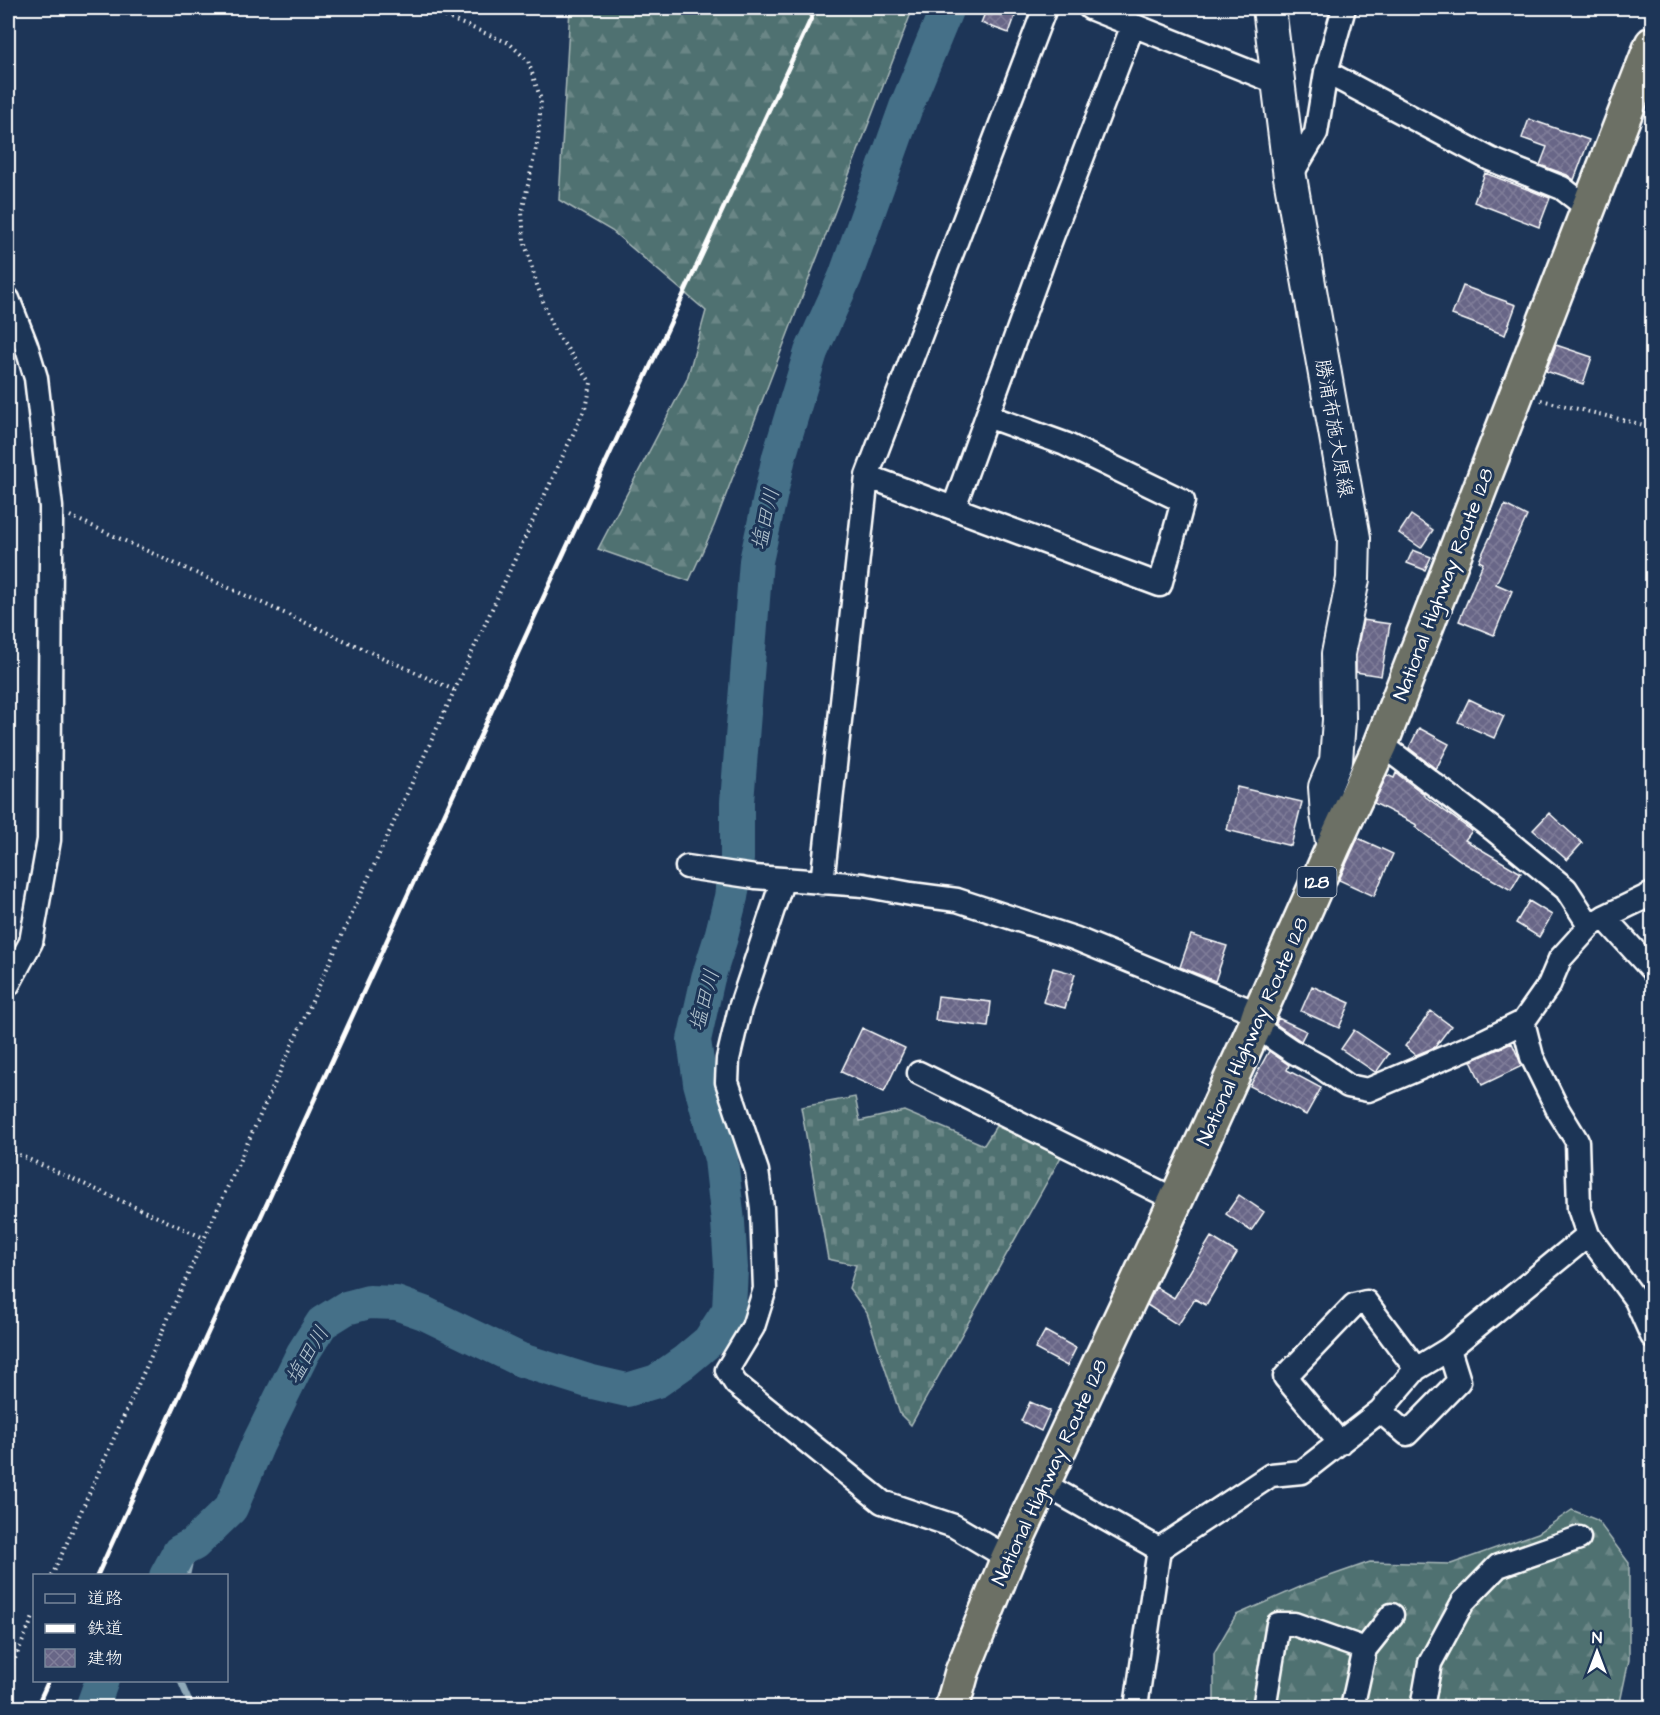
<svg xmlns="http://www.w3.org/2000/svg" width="1660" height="1715" viewBox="0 0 1660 1715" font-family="'Architects Daughter','Klee One',sans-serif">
<defs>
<pattern id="forest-firs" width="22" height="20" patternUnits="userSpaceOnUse" patternTransform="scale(1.5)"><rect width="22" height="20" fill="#507171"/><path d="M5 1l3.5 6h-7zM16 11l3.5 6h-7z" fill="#6a8686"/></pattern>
<pattern id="cemetery-stones" width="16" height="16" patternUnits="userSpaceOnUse" patternTransform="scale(1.5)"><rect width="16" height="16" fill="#507171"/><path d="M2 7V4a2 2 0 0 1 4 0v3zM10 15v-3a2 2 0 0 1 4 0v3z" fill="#6a8686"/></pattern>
<pattern id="building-cross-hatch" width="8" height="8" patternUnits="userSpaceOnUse" patternTransform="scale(1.5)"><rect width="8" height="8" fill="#686687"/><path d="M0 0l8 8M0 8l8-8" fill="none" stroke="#7f7d99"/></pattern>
</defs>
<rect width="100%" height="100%" fill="#1d3557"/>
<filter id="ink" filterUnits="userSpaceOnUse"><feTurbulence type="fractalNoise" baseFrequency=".0167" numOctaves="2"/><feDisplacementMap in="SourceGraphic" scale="12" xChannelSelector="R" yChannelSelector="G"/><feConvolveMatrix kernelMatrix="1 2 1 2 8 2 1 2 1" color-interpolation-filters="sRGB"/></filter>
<g filter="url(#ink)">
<path fill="url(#forest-firs)" stroke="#a8b8b8" stroke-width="1.5" d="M570 8H913L714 526 689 581 598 549 687 379 706 311 612 231 559 200Z
M1572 1510 1597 1520 1629 1563V1660L1619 1707H1214V1653L1236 1615 1307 1584 1370 1562 1451 1564 1538 1533Z"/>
<path fill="url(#cemetery-stones)" stroke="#a8b8b8" stroke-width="1.5" d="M855 1097 860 1121 904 1111 984 1145 996 1126 1062 1155 911 1425 900 1414 867 1313 849 1288 856 1265 828 1259 801 1107Z"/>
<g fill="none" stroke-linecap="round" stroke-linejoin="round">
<path stroke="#8fa9b8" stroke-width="6" d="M187 1576 194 1544
M180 1680 192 1708"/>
<path stroke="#446f88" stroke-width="34" d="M166 1576 179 1552 194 1544 231 1508 258 1444 303 1353 322 1323 346 1308 369 1302 396 1303 424 1313 521 1360 588 1381 627 1390 657 1381 684 1362 709 1341 729 1310 731 1268 728 1222 721 1159 700 1083 694 1040 708 978 721 937 731 897 737 859V802L756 561 779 457 811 352 845 277 906 107 947 8
M92 1708 102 1680"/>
</g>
<path fill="url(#building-cross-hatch)" stroke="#fff" stroke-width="1.5" d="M987 8H1018L1009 33 981 23Z
M1529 119 1589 140 1574 180 1567 175 1540 165 1547 147 1522 138Z
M1485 173 1550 198 1539 227 1474 202Z
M1463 286 1516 305 1505 335 1452 315Z
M1556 345 1592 357 1583 384 1546 371Z
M1505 505 1527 516 1496 584 1512 591 1494 635 1459 621 1483 563 1479 561Z
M1411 515 1433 530 1421 548 1399 533Z
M1413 550 1431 557 1425 570 1407 563Z
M1363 620 1390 624 1381 676 1356 672V656Z
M1469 699 1504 716 1494 738 1458 722Z
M1419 728 1449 744 1436 769 1409 748Z
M1396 773 1424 794 1423 795 1472 831 1465 840 1521 873 1511 890 1464 863 1415 827 1417 825 1374 803 1387 775 1394 778Z
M1237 787 1302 802 1291 846 1227 830Z
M1549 813 1582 843 1567 860 1533 830Z
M1358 838 1393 854 1374 896 1339 880Z
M1529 901 1552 915 1539 937 1516 923Z
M1191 935 1227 946 1215 981 1180 967Z
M1053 968 1075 974 1065 1008 1043 1002Z
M1312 986 1350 1003 1339 1028 1301 1011Z
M938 996 991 1002 988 1027 935 1020Z
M1431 1011 1451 1026 1435 1047 1416 1055 1405 1046Z
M1278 1018 1306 1031 1301 1041 1276 1024Z
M862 1028 905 1048 884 1092 841 1072Z
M1354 1030 1389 1054 1377 1071 1375 1072 1341 1049Z
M1512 1043 1522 1066 1482 1085 1471 1061Z
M1269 1051 1289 1065 1287 1070 1321 1088 1306 1115 1250 1086Z
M1239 1195 1264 1212 1251 1231 1226 1214Z
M1211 1237 1237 1253 1206 1305 1195 1299 1178 1325 1147 1305 1156 1287 1174 1298Z
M1045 1331 1076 1348 1067 1366 1035 1349Z
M1030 1402 1050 1411 1041 1431 1021 1421Z"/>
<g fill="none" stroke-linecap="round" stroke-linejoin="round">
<g stroke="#fff" stroke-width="27">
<path id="minor" d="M1090 8 1278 83
M1326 72 1490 159 1562 188 1589 209
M1290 177 1316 133 1326 72 1344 8
M8 299 26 345 36 378 51 507V559L49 840 31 942 8 985
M867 476 1160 585 1183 501 1065 444 987 416
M954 507 1050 242 1133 25
M1381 744 1494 830 1566 889 1590 926
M687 867 755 877 863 885 911 894 957 900 1074 938 1259 1014
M783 879 740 1008 728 1059 727 1082 757 1171 762 1208 765 1289 753 1327 727 1370 736 1384 882 1502 954 1526 1008 1558
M822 883 867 476 1045 8
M1604 917 1652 970
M1523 1022 1532 1057 1558 1110 1577 1141 1579 1208 1588 1235 1636 1300 1652 1336
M1255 1026 1292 1051 1321 1067 1348 1086 1368 1090 1484 1041 1523 1022 1549 985 1560 959 1590 926 1604 917 1652 894
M919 1073 1176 1200
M1380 1411 1416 1369 1449 1349
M1340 1443 1285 1377 1354 1305 1366 1302 1416 1369
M1042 1483 1159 1549 1271 1475 1302 1472 1380 1411 1407 1434 1459 1381 1449 1349 1588 1235
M1139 1708 1136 1707 1159 1549
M1264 1708 1278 1624H1294L1365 1649
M1352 1708 1365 1649 1392 1615
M1422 1708 1430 1663 1463 1602 1498 1566 1579 1538"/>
</g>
<g stroke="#fff" stroke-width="36">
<path id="secondary" d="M1269 8 1290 177 1354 538 1353 579 1338 654 1339 720 1336 761 1325 787 1327 815 1333 847"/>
</g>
<g stroke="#fff" stroke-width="38">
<path id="trunk" d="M952 1708 962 1672 1008 1558 1176 1200 1255 1026 1259 1014 1333 847 1381 744 1652 44"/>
</g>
<path stroke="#fff" stroke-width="4" stroke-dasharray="1.5 4.5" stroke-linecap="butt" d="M1541 400 1652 427
M70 516 454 690
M8 1150 204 1238
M52 1576C228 1184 406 793 587 404L591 383 553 328 537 285 524 240 522 212 538 139 541 100 528 61 509 43 424 8
M8 1675 34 1615"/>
<use href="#minor" stroke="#1d3557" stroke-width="22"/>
<use href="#secondary" stroke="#1d3557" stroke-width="32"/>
<use href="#trunk" stroke="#6c7065" stroke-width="33"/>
<path stroke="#fff" stroke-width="4.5" d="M97 1576 533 620 816 8
M36 1708 49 1680"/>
</g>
</g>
<g text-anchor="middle" stroke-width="6" stroke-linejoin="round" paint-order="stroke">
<rect fill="#1d3557" stroke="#bbc2cd" stroke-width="1.5" x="1297.5" y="867" width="39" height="30" rx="4.5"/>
<g font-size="18" font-weight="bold" fill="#fff">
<text x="1317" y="888">128</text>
</g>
<g font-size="20" fill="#fff" stroke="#1d3557">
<text transform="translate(1335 428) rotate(80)" y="7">勝浦布施大原線</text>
<text transform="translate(1443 584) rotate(-69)" y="7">National Highway Route 128</text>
<text transform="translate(1252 1031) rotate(-66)" y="7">National Highway Route 128</text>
<text transform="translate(1049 1472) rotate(-65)" y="7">National Highway Route 128</text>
</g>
<g font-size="21" font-style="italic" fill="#b4c5cf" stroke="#1d3557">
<text transform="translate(765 519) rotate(-77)" y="7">塩田川</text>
<text transform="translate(704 1000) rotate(-75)" y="7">塩田川</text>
<text transform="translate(307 1355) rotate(-59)" y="7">塩田川</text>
</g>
</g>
<rect width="1660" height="1715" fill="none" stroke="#1d3557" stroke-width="30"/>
<rect x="15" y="15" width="1630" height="1685" fill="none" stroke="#fff" stroke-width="2" filter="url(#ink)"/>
<rect x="33" y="1574" width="195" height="108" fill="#1d3557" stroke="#77869a" stroke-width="1.5"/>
<rect x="45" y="1594" width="30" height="9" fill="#1d3557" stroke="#77869a" stroke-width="1.5"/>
<text x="87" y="1604" font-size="18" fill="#ffffff">道路</text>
<rect x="45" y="1624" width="30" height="9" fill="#ffffff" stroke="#77869a" stroke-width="1.5"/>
<text x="87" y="1634" font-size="18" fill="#ffffff">鉄道</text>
<rect x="45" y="1649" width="30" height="18" fill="url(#building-cross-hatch)" stroke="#77869a" stroke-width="1.5"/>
<text x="87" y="1664" font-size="18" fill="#ffffff">建物</text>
<g transform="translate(1597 1652)" stroke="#1d3557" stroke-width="4.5" paint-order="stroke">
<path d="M0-4.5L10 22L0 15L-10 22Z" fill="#ffffff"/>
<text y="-9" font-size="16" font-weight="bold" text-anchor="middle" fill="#ffffff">N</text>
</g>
</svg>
